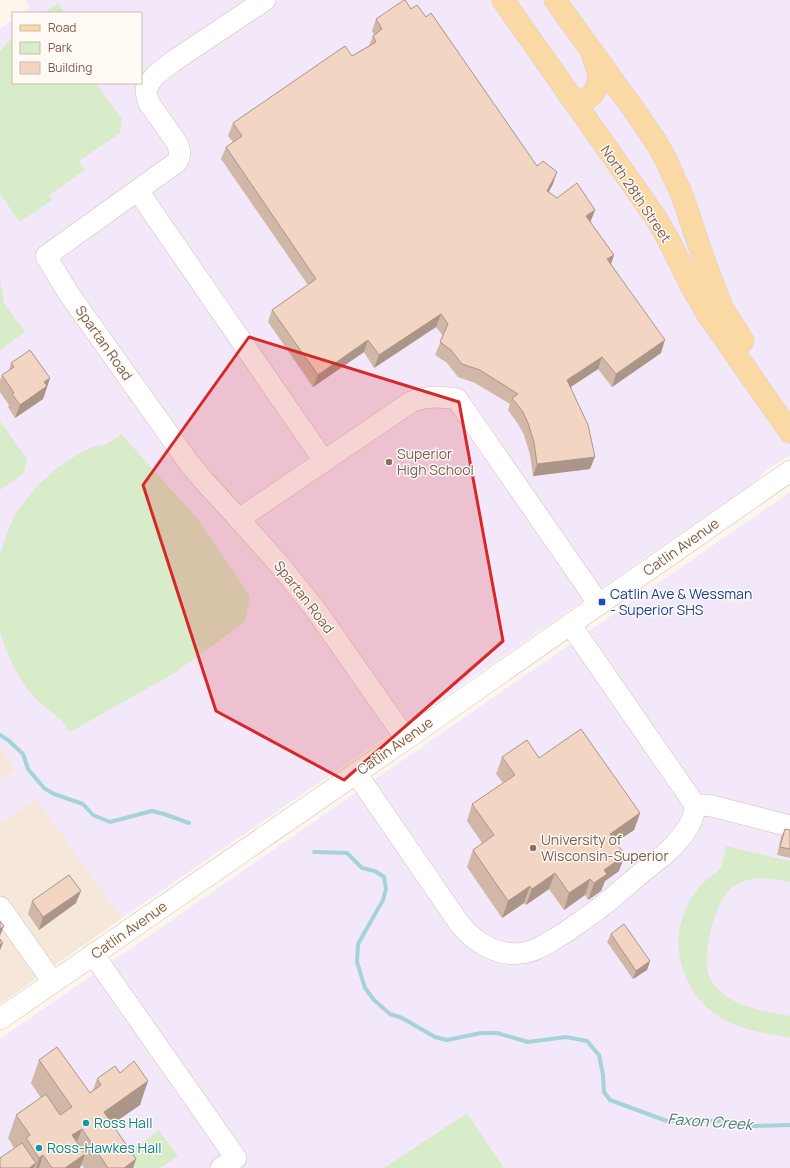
<svg xmlns="http://www.w3.org/2000/svg" width="790" height="1168" viewBox="0 0 790 1168" font-family="Manrope,sans-serif">
<rect width="100%" height="100%" fill="#fdf6ec"/>
<path fill="#f5e8da" d="M0 747 16 770 0 781Z
M36 798 122 918 0 1004V824Z"/>
<path fill="#f3e8fa" d="M25 0H790V455L768 469 749 486 486 668 122 918 36 799 0 824V781L16 770 0 747V29L13 20V83H141V13H23L30 8Z
M790 492V1168H0V1039Z"/>
<path fill="#d8ecc9" d="M58 3 65 13H44Z
M13 37V83H96L122 119 120 133 79 161 85 170 49 195 52 200 20 222 0 194V51Z
M0 277 4 303 25 332 0 350Z
M0 421 27 459 24 473 0 490Z
M121 434 197 518 250 596 245 622 173 674 70 732 60 719 40 703 28 690 14 668 6 650 0 631V554L9 528 17 511 39 484 56 469 78 454 93 447 107 444Z
M726 846 790 861V882C771 878 751 875 734 886 714 899 701 957 710 978 712 983 717 988 721 992 740 1009 767 1011 790 1016V1038C770 1034 747 1031 728 1022 684 1000 665 946 689 902 694 892 701 884 710 877 713 874 718 872 720 869 722 866 725 851 726 846Z
M467 1113 504 1168H384Z
M159 1130 178 1156 160 1168H125L118 1160Z"/>
<g fill="none" stroke-linecap="round" stroke-linejoin="round">
<path stroke="#a5d3da" stroke-width="4" d="M0 735 8 740 23 754 28 769 44 788 54 794 83 804 93 815 110 822 152 811 164 814 189 823
M314 852 347 853 362 868 375 871 384 877 386 889 383 900 358 944 357 962 365 988 374 1000 390 1014 402 1018 435 1037 447 1040 481 1033H497L528 1042 566 1037 587 1041 599 1055 603 1075 604 1092 610 1100 667 1121 691 1122 702 1120 731 1122 753 1126 790 1125"/>
<g stroke="#d1beb0" stroke-width="22">
<path id="minor" d="M265 0 172 62 156 75 150 82 146 90 147 97 149 103 177 143C180 149 181 155 177 162L46 256 69 294 189 463 204 481 227 506 279 564 318 613 406 739
M138 191 324 461
M239 519 411 402C426 395 441 397 457 399L599 604
M356 773 459 923C474 942 497 957 522 953 538 951 552 940 566 932 577 924 588 917 598 909 616 896 632 880 650 866 660 858 669 852 677 842 685 833 699 814 693 802L570 624
M695 808 703 805 712 806 790 826
M0 907 53 982
M93 954 236 1158 221 1168
M0 1019 406 739 790 471"/>
</g>
<g stroke="#dad1cd" stroke-width="23">
<path id="major" d="M503 0 656 218 668 239 693 289 708 315 790 432
M555 0 637 114 656 142 665 158 682 195 704 260 722 307 743 341
M569 95 579 100H585C602 89 601 74 593 57"/>
</g>
<use href="#minor" stroke="#fff" stroke-width="21"/>
<use href="#major" stroke="#fbd9a5" stroke-width="22"/>
</g>
<path fill="#d1b7a8" d="M411 9 537 166 553 184 549 192 557 198 595 210 590 222 614 255 611 264 661 353 612 387 598 369 571 387 590 469 533 476 530 455 524 435 518 424 508 410 510 404 475 383 458 377 447 363 435 355 443 336 436 327 374 368 364 352 313 387 268 322 272 310 308 285 221 159 226 147 233 142 228 136 233 123 369 46 373 36 374 35 372 31 376 19Z
M11 363 50 378 43 399 15 418 8 407 9 405 0 392V380L2 375 9 370Z
M502 757 539 758 640 813 634 830 616 842 619 871 605 881 601 891 588 900 585 895 564 910 549 889 526 905 524 903 502 918 467 867 473 850 482 843 467 821 472 804 503 783 496 774Z
M785 829 790 830V858L777 855 781 837Z
M32 901 76 903 39 930 28 914Z
M611 934 650 961 647 970 633 979 607 942Z
M39 1060 90 1093 92 1092 97 1079 140 1105 112 1124 136 1159 133 1168H84L81 1164 80 1168H0L14 1148 8 1138 16 1115 41 1098 31 1083Z"/>
<path fill="#aa9588" d="M557 172 553 184 542 203 547 191Z
M595 210 590 223 586 216Z
M614 255 610 267 607 259Z
M441 314 436 327 374 368 379 355Z
M368 340 364 352 313 387 318 375Z
M665 340 661 353 612 387 616 374Z
M602 357 598 369 563 392 567 380Z
M50 378 43 399 15 418 20 405 44 382Z
M595 457 590 469 533 476 537 464Z
M640 813 634 830 604 850 610 834Z
M625 855 619 871 605 881 601 891 588 900 594 883 604 870Z
M555 873 549 889 526 905 532 889Z
M590 879 585 895 564 910 569 893Z
M530 886 524 903 502 918 508 901Z
M81 891 76 903 39 930 43 917Z
M4 926 0 936V929Z
M3 943 0 950V945Z
M650 961 647 970 633 979 636 971Z
M148 1081 140 1105 95 1136 104 1112Z
M82 1129 73 1152 72 1135Z
M85 1154 80 1168H65Z
M43 1155 39 1168H36L39 1158Z
M136 1159 133 1168H124Z
M36 1163 34 1168H29Z"/>
<path fill="#f3d5c3" stroke="#aa9588" d="M404 0H405L411 9 417 5 426 17 431 13 537 166 543 161 557 172 547 191 557 198 577 183 595 210 586 216 614 255 607 259 665 340 616 374 602 357 567 380 588 425 595 457 537 464 534 442 528 423 523 412 512 398 518 394 480 370 462 364 451 350 440 342 448 324 441 314 379 355 368 340 318 375 272 310 316 279 226 147 242 136 233 123 345 46 352 56 376 42 373 36 382 29 376 19Z
M30 350 50 378 44 382 47 386 20 405 12 394 14 393 2 375 14 367 11 363Z
M581 729 640 813 610 834 625 855 604 870 607 874 594 883 590 879 569 893 555 873 532 889 530 886 508 901 473 850 494 835 472 804 515 775 502 757 527 740 539 758Z
M785 829 790 830V849L780 847Z
M69 875 81 891 43 917 32 901Z
M0 921 4 926 0 929Z
M624 924 650 961 636 971 611 934Z
M0 939 3 943 0 945Z
M57 1047 90 1093 101 1085 97 1079 98 1078 115 1066 120 1073 134 1061 148 1081 104 1112 136 1159 124 1168H108L82 1129 72 1135 85 1154 65 1168H52L43 1155 39 1158 26 1138 30 1135 16 1115 46 1094 60 1115 72 1107 39 1060Z
M22 1143 36 1163 29 1168H0V1158Z"/>
<path fill="#d62828" fill-opacity="0.2" stroke="#d62828" stroke-width="3" stroke-linejoin="round" d="M249 337 459 402 503 641 344 780 216 711 143 485Z"/>
<g fill="#8d6e63" stroke="#fffaf3" stroke-width="1.5">
<circle cx="389" cy="462" r="4"/>
<circle cx="533" cy="848" r="4"/>
</g>
<rect fill="#1a4fb4" stroke="#fffaf3" stroke-width="1.5" x="598" y="598" width="8" height="8" rx="2"/>
<g fill="#0f9aa8" stroke="#fffaf3" stroke-width="1.5">
<circle cx="86" cy="1123" r="4"/>
<circle cx="39" cy="1148" r="4"/>
</g>
<g text-anchor="middle" stroke-width="3" stroke-linejoin="round" paint-order="stroke">
<g font-size="14" fill="#7a5c4d" stroke="#fffaf3">
<text transform="translate(636 194) rotate(56)" y="5">North 28th Street</text>
<text transform="translate(104 343) rotate(55)" y="5">Spartan Road</text>
<text transform="translate(681 547) rotate(-35)" y="5">Catlin Avenue</text>
<text transform="translate(304 597) rotate(52)" y="5">Spartan Road</text>
<text transform="translate(395 746) rotate(-35)" y="5">Catlin Avenue</text>
<text transform="translate(129 930) rotate(-35)" y="5">Catlin Avenue</text>
</g>
<g font-size="14" fill="#785e54" stroke="#fffaf3" text-anchor="start">
<text x="397" y="459">Superior<tspan x="397" dy="16">High School</tspan></text>
<text x="541" y="845">University of<tspan x="541" dy="16">Wisconsin-Superior</tspan></text>
</g>
<g font-size="14" fill="#164399" stroke="#fffaf3" text-anchor="start">
<text x="610" y="599">Catlin Ave &amp; Wessman<tspan x="610" dy="16">- Superior SHS</tspan></text>
</g>
<g font-size="14" fill="#0d838f" stroke="#fffaf3" text-anchor="start">
<text x="94" y="1128">Ross Hall</text>
<text x="47" y="1153">Ross-Hawkes Hall</text>
</g>
<g font-size="15" font-style="italic" fill="#437c86" stroke="#fffaf3">
<text transform="translate(710 1122) rotate(4)" y="5">Faxon Creek</text>
</g>
</g>
<rect x="12" y="12" width="130" height="72" fill="#fffaf3" stroke="#cabbb1"/>
<rect x="20" y="25" width="20" height="6" fill="#fbd9a5" stroke="#cabbb1"/>
<text x="48" y="32" font-size="12" fill="#7a5c4d">Road</text>
<rect x="20" y="42" width="20" height="12" fill="#d8ecc9" stroke="#cabbb1"/>
<text x="48" y="52" font-size="12" fill="#7a5c4d">Park</text>
<rect x="20" y="62" width="20" height="12" fill="#f3d5c3" stroke="#cabbb1"/>
<text x="48" y="72" font-size="12" fill="#7a5c4d">Building</text>
</svg>
